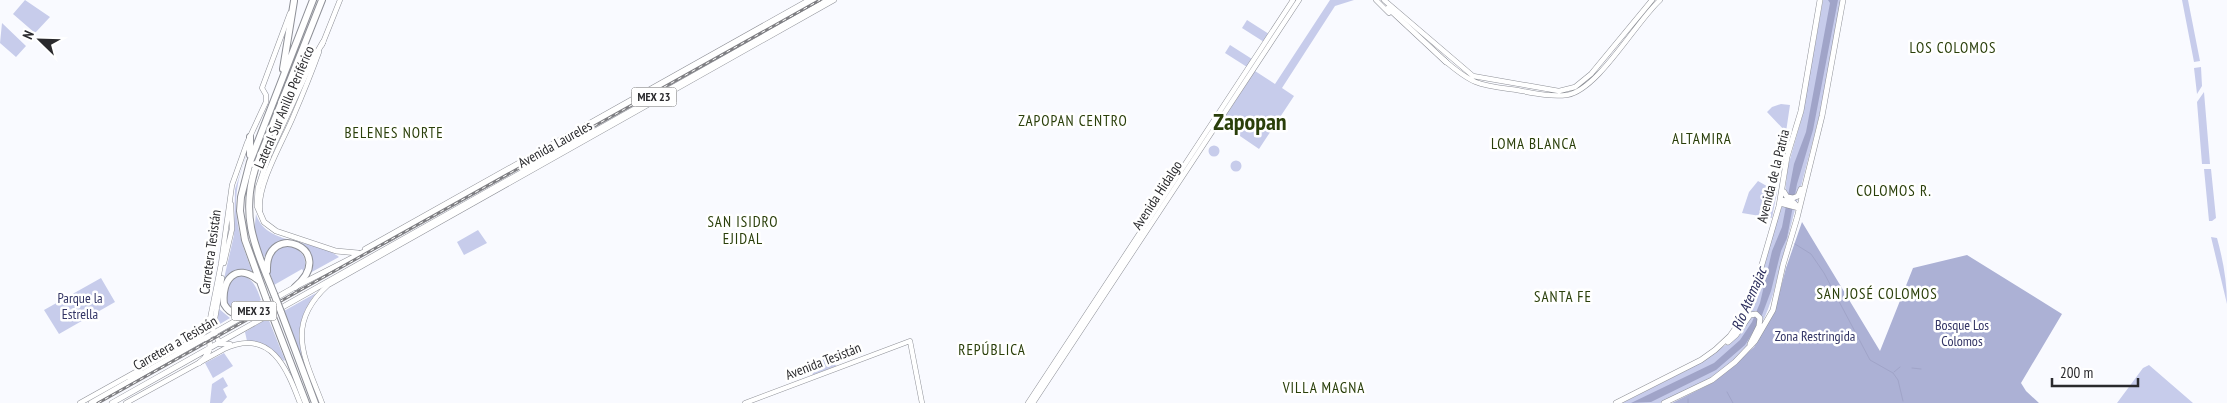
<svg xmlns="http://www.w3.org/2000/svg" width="2227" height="403" viewBox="0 0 2227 403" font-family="'PT Sans Narrow',sans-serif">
<rect width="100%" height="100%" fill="#f9faff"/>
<path fill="#c7cceb" d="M25 0 50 17 35 33 13 14Z
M1330 0H1354L1335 6 1282 88 1294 96 1259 149 1221 123 1255 71 1275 84Z
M1823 0H1841L1820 113 1774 291C1759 343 1736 366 1688 390 1680 394 1669 402 1660 403 1648 403 1634 403 1622 403L1689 369 1724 346 1739 336 1749 317 1756 299 1768 248 1784 200 1788 166 1802 117Z
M2182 0H2188L2200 61 2194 62Z
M1247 20 1269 34 1264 42 1242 28Z
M2 23 26 46 16 57 0 43Z
M1230 45 1252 59 1247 67 1225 53Z
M2201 67 2202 86 2197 94 2194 68Z
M2204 92 2210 164H2202L2197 102Z
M1781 104 1790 105 1786 132 1767 112 1772 107Z
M1208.5 151a5.5 5.5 0 1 1 11 0a5.5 5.5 0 1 1-11 0Z
M248 150C245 162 240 172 238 184 232 215 241 243 252 271L230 274 223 283 234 235 235 189Z
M1230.5 166a5.5 5.5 0 1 1 11 0a5.5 5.5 0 1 1-11 0Z
M2204 169H2211L2216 218 2212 221H2209Z
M1758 181 1777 192 1772 218 1742 213 1749 192Z
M256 214C266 247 316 238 339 257L310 273 311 258 288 241C275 242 268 248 263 260L254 233Z
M478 230 487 243 464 255 457 242Z
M2211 237 2217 238C2223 260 2227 281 2227 304Z
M293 246C304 254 307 258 304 272L302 269 274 285 269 271 270 257 280 247Z
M243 275C254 280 257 289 261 300L240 312 229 309C222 292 225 280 243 275Z
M101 278 115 302 59 334 44 310Z
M316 293C285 333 304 362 320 402L318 403 284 311Z
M218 308 230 318 215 327Z
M268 318 285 360 284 361 269 347 247 341 245 332Z
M224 353 233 366 213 378 205 363Z
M823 357 837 366 812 375Z
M2149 365 2193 403H2117L2143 368Z
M223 377 228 386 223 389 227 397 222 403H210L212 384Z"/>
<path fill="#acb1d5" d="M1802 222 1880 351 1913 268 1967 255 2062 314 2021 383 2026 391 2039 403H1672L1712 383 1754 347 1774 313 1786 268Z"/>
<path fill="#a0a4c8" d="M1828 0H1838L1813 130 1797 184 1787 238 1781 251 1771 291 1759 323 1745 345 1716 370 1651 402 1631 403 1714 363 1740 340 1752 322 1760 303 1772 251 1782 227 1794 164 1806 132 1830 3Z"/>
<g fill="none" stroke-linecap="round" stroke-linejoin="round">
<path stroke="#a0a4c8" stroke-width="1" d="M1795 244 1811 254 1824 273 1870 360 1893 373 1898 380 1903 401
M1912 368 1921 369
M1894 372 1900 367
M1727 392 1733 403
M1688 403V399"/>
<g stroke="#8e9097" stroke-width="5.5">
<path id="secondary" d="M1376 0 1389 13
M1384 0 1473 76 1559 91 1575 87 1591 74 1652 0
M322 45 340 0
M1444 60C1474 86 1480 85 1517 90 1533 93 1550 97 1567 95 1598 90 1635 23 1660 0
M260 210C257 185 283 141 293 117 302 96 311 74 319 52
M365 249 809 0
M224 263 232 229 231 204
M222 278 213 330 220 344H230
M80 403 202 335 208 329 221 264 232 185 247 143 266 102V95L262 88 290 13
M126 403 224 349C271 327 287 369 300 403
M322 403C305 358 284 325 328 285L834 0
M745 403 910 341 922 403
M1028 403 1293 0
M1033 403 1299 0"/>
</g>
<g stroke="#8e9097" stroke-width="6">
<path id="primary" d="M1388 8 1446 62
M323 42 311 63 269 155 258 188 257 206 264 222 276 231 336 251 358 253
M1784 192 1787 197 1793 198 1798 196 1801 189
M1780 200 1793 202 1799 208
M1780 203 1799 208
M1728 342 1736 335 1750 315 1756 314 1760 318 1759 326 1750 344
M177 354 185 345
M199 363C208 356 213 348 208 338
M129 377 141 373
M91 403 295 287 393 237 816 0
M112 403 828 0
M1616 403 1701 360 1715 350 1730 336 1749 309 1779 206 1787 157 1801 111 1820 0
M1664 403 1712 380 1735 362 1755 341 1773 310 1783 265 1797 218 1822 116 1843 0"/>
</g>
<g stroke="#8e9097" stroke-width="8">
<path id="motorway" d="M283 69 294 1
M250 137V155
M267 271C265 219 340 249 295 287
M274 294C256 249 240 218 255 169L322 0
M266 298 245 240 240 211 241 197 250 162 313 0
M252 312C240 316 231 316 224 304 221 280 236 262 258 280
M281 312 315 403
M273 317 306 403"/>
</g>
<use href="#secondary" stroke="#fff" stroke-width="4.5"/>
<use href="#primary" stroke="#fff" stroke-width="5"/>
<use href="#motorway" stroke="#fff" stroke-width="6"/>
<g stroke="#7f7f83" stroke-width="3">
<path id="rail" d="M98 403 820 0"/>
</g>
<use href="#rail" stroke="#fff" stroke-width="1" stroke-dasharray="4" stroke-linecap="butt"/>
<g stroke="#8e9097" stroke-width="8" stroke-linecap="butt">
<path id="motorway-bridge" d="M274 294 281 312
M266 298 273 317"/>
</g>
<use href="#motorway-bridge" stroke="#fff" stroke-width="6"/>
</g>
<g text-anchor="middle" stroke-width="5" stroke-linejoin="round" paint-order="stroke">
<g fill="#fff" stroke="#6a6a6c" stroke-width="1">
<rect x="631.5" y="87.5" width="45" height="19" rx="4"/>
<rect x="231.5" y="301.5" width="45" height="19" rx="4"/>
</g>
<g font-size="12" font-weight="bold" fill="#2a2a2d">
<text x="654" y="101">MEX 23</text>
<text x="254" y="315">MEX 23</text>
</g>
<g font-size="14" fill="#2a2a2d" stroke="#fff">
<text transform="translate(284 107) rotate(-67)" y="5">Lateral Sur Anillo Periférico</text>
<text transform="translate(555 144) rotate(-29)" y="5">Avenida Laureles</text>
<text transform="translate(1773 176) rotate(-76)" y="5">Avenida de la Patria</text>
<text transform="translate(1157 195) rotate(-57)" y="5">Avenida Hidalgo</text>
<text transform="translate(210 252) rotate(-82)" y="5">Carretera Tesistán</text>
<text transform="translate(175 343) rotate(-30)" y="5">Carretera a Tesistán</text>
<text transform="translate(823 361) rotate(-21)" y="5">Avenida Tesistán</text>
</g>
<g font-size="14" fill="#333565" stroke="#fff">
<text x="80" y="303">Parque la<tspan x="80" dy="16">Estrella</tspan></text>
<text x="1962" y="330">Bosque Los<tspan x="1962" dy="16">Colomos</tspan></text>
<text x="1815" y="341">Zona Restringida</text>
</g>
<g font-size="15" letter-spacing="1" fill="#2a3f0a" stroke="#fff">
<text x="1953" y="53">LOS COLOMOS</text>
<text x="1073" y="126">ZAPOPAN CENTRO</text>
<text x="394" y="138">BELENES NORTE</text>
<text x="1702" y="144">ALTAMIRA</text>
<text x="1534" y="149">LOMA BLANCA</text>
<text x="1894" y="196">COLOMOS R.</text>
<text x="743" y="227">SAN ISIDRO<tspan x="743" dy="17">EJIDAL</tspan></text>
<text x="1877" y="299">SAN JOSÉ COLOMOS</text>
<text x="1563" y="302">SANTA FE</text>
<text x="992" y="355">REPÚBLICA</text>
<text x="1324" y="393">VILLA MAGNA</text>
</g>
<g font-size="15" font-style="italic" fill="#2b2d5c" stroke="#fff">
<text transform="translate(1749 299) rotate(-67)" y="5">Río Atemajac</text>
</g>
<g font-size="24" font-weight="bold" fill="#2a3f0a" stroke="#fff">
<text x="1250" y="130">Zapopan</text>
</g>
</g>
<g transform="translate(40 40) rotate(293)" stroke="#ffffff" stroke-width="4" paint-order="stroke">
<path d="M0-4L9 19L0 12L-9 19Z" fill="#2a2a2d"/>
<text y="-8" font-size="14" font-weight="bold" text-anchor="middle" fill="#2a2a2d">N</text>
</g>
<path d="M2052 378v8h86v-8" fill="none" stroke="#2a2a2d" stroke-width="2.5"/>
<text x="2060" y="378" font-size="15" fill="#2a2a2d" stroke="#ffffff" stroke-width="4" paint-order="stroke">200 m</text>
</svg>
